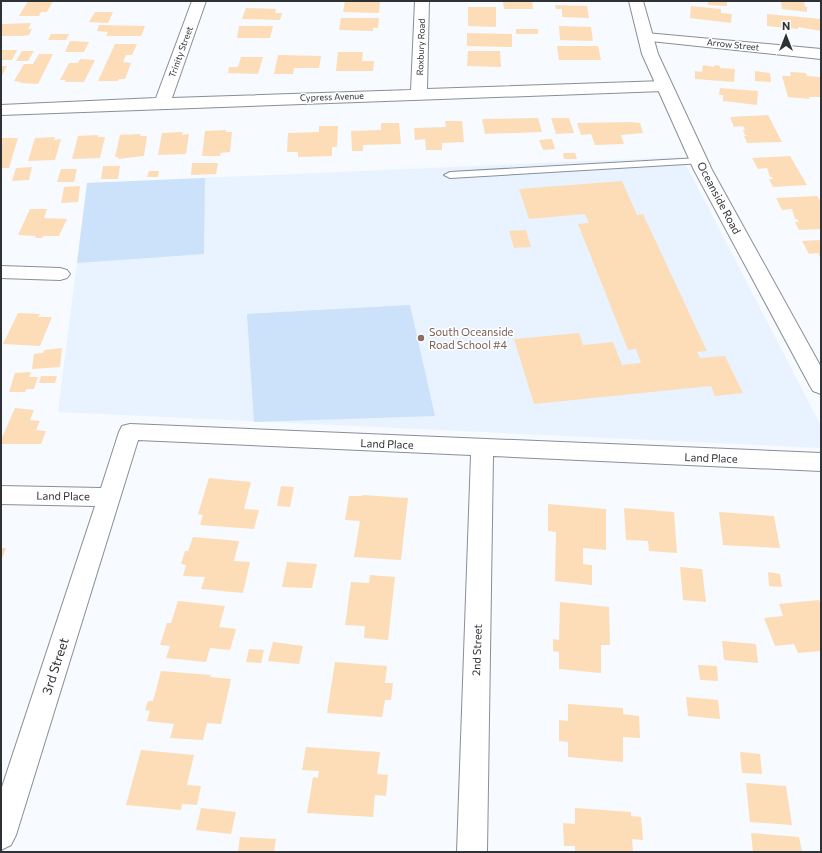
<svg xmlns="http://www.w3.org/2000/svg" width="822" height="853" viewBox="0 0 822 853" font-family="Commissioner,sans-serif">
<rect width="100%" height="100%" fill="#f7fafe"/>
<path fill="#e9f3ff" d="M682 157 821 426V448L58 412 87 183Z"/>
<path fill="#cce1fa" d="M205 178 204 254 77 263 87 183Z
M410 305 435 416 254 422 247 314Z"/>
<path fill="#fdddb7" d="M28 1H53L47 12H41L39 16H19Z
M345 1H380L379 13 343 12Z
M708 1 727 2V6L708 5Z
M781 1H804L805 7H807V12L782 9Z
M503 2H532L533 9H504Z
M555 5 587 6 589 18 562 17V9H556Z
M691 6 721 9V13L732 14 731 23 690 18Z
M468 7H496V27L468 26Z
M246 8 276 9 275 13H282L280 20 242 19Z
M95 12H113L108 23 89 22Z
M767 14 821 19V31L798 27V29L767 26Z
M341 18H379L378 28H373V31L339 30Z
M2 24 31 23 28 29H32L29 35 23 36H1Z
M99 25 145 26 141 36H106L108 32 97 31Z
M239 26H273L270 38H237Z
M559 26 591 27 593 41 560 40Z
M516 29H538V34H516Z
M467 33 512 34V47L467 46Z
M51 34H69L66 40H48Z
M70 41 89 42 84 52H65Z
M115 44H137L132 55H126L123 62 131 63 125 79H119L118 81H98Z
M557 46H598L601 60H559Z
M1 50H17L12 60H1Z
M22 51H34L28 61H16Z
M468 51H500L501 67 467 66Z
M338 52H363L362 61H374L373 71H336Z
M39 54H53L38 84 20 83 21 82 14 81 24 64H33Z
M278 55 321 56 319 68H294L293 74H274Z
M241 57H263L258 74 228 73 229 67H238Z
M80 59 95 60 84 82H65L66 80H60L69 63H78Z
M703 65 714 67 715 65 720 66V68L735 69 734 82 695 79V71L702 72Z
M1 66H7L1 77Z
M755 71 770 73 771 82 755 81Z
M790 72 806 73 807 76 820 77 821 97H809L810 99 788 97 782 76H791Z
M720 88 758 91 757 105 723 101V95H719Z
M768 115 782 142 747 143 744 136H749L745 135 743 130H745L743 126 734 127 730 117Z
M538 118 542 132 485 134 482 119Z
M551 118H569L574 133 556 134Z
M445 121H462L464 142 442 143V150H426L425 139 415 140 414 128 446 127Z
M631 122 640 123 643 133 621 135 624 144 595 145 591 134 581 135 577 123Z
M381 123H399L401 144 363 145V151H352L351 131 381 130Z
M319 126H338L337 147H332V156L298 157V152H287L288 133 319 132Z
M226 130V132H232L230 152 221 153 220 156H202L205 131Z
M183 132 182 135 189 134 186 154 158 155 162 133Z
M141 134 140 136H147L144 156 118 159V157H115L120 135Z
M98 135V137H105L100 158 72 159 78 136Z
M55 137 54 140 61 139 55 160 28 161 35 138Z
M1 138H18L9 168H1Z
M552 139 555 149 543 150 539 140Z
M563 153H575L577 159H564Z
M790 156 807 185 773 187 769 179H773L772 177H770L767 168 758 169 752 158Z
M192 163H218L216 174 191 175Z
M103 166H120L118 179H101Z
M32 167 29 180 12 181 16 168Z
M61 169H77L74 182H57Z
M149 171H159L158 177H147Z
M622 181 637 215 643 214 707 351 697 352 700 358 725 356 743 393 715 396 711 386 534 404 514 339 579 333 583 345 613 342 622 365 641 363 636 349 628 350 578 224 589 223 585 214 529 219 519 189Z
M80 186 78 202 61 203 64 187Z
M817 196 821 202V229L799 230 795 222H799L797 219H795L792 209 782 210 776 198Z
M30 209H47L44 218 67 219 59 236H43L42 238H35L36 236 18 235Z
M526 230 531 247 514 248 509 231Z
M821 240V259L818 253 809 254 802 241Z
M18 313 40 314 38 317H52L40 346 3 344Z
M62 348 60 367 32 369 34 354 43 353 44 350Z
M31 372 29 377H38L34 389H26L25 392H9L15 373Z
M41 376H57L55 383H39Z
M15 408 34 410 30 420 40 421 36 430 46 431 41 444H1V440Z
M209 478 251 482 244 509 259 510 254 529 200 525 203 515 198 514Z
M281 486 294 487 290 507 277 506Z
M363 495 408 498 401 560 354 557 360 521 345 520 349 496H362Z
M548 504 606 509V550L583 548V564L592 565V585L555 581 556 532 548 531Z
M624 508 674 512 677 553 649 551 648 541 626 540Z
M719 512 774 516 780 548 723 545Z
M193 537 239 541 234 561 250 562 243 593 201 589 205 577 183 576 186 565 181 564 185 551H188Z
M1 548H6L1 561Z
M287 562 317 564 312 588 282 587Z
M680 567 702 569 706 602 683 600Z
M768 572 780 574 782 587 769 586Z
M370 575 395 577 388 640 364 638 365 626 345 625 351 582 369 583Z
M819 600 821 606V651L798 653 794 644 775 646 764 618 783 616 779 604Z
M178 601 225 606 219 627 236 629 230 650 210 648 206 662 166 658 170 646 160 645 167 623H171Z
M560 602 609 607 610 645H601V673L559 669V652L553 651V639L559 640Z
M722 641 756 644 758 663 724 660Z
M273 642 303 646 299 664 268 661Z
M249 649 264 650 261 663 246 662Z
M335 662 387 666 385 683H393L391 700H385L382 717 327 713Z
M698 665 717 666 718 681 700 680Z
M161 671 211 675 210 677 231 679 221 724 207 723 203 740 170 738 174 724 147 721 150 711 145 710 148 701H153Z
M686 697 718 700 720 719 688 716Z
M568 704 623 708V714L639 716 640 738 623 737V762L568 757V742L559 741V720L568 721Z
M306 747 380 752 377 774 388 775 386 796 375 795 373 817 307 813 313 777 318 778 319 771 302 770Z
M141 750 194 755 187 785 201 786 197 805 182 804 181 810 126 805Z
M740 752 760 754 762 774 742 773Z
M746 783 786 786 792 825 750 822Z
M201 808 236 812 231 834 196 830Z
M575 808 631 812V816L641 817 643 840 632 839 633 852H575V846H564L563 823 575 824Z
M751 833 799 837 802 852H753Z
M240 837 276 839 274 852H238Z"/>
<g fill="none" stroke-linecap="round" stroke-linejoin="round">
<g stroke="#898f97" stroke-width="2">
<path id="service" d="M699 158 704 161 703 163 450 178 444 175 450 172Z"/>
</g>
<g stroke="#898f97" stroke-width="2">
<path id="minor" d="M192 1H206L172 98 411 90 415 1H429L427 89 664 81 670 83 672 86 670 89 664 91 1 115V105L156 98Z
M646 33 821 49V59L641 40 639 37 641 34Z
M1 266 60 268 67 270 70 274 67 278 60 280 1 278Z
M130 424 821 453V471L493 456 487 852H457L471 455 138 440 16 835 11 845 1 850V790L95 506 1 504V486L101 488 119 432 122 426Z"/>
</g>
<g stroke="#898f97" stroke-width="2">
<path id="secondary" d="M629 1H643L658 54 712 170 821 367V394L813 391 810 386 694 170 642 54Z"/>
</g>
<use href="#service" fill="#fff" fill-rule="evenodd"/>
<use href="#minor" fill="#fff" fill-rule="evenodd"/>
<use href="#secondary" fill="#fff" fill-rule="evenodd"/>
</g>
<circle fill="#8d6e63" stroke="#fff" stroke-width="1.5" cx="421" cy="338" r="4"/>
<g text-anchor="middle" stroke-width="3" stroke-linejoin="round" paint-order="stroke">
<g font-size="9" fill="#2f3235" stroke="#fff">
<text transform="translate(733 45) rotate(6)" y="3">Arrow Street</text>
<text transform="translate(421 47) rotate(-88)" y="3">Roxbury Road</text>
<text transform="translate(181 52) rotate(-70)" y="3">Trinity Street</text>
<text transform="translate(332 97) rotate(-2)" y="3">Cypress Avenue</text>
</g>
<g font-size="11" fill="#2f3235" stroke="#fff">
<text transform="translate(719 198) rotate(62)" y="4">Oceanside Road</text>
<text transform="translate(387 444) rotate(2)" y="4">Land Place</text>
<text transform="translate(711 458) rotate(2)" y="4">Land Place</text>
<text transform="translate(63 496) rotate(1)" y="4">Land Place</text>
<text transform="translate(477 650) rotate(-88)" y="4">2nd Street</text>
</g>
<g font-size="11" fill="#785e54" stroke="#fff" text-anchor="start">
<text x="429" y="336">South Oceanside<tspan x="429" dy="13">Road School #4</tspan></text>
</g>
<g font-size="13" fill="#2f3235" stroke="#fff">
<text transform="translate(55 666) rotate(-72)" y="5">3rd Street</text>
</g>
</g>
<rect width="822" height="853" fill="none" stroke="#2f3235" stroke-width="4"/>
<g transform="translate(786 36)" stroke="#ffffff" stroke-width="3" paint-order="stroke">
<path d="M0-3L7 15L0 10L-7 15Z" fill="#2f3235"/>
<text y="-6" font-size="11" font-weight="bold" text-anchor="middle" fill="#2f3235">N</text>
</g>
</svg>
